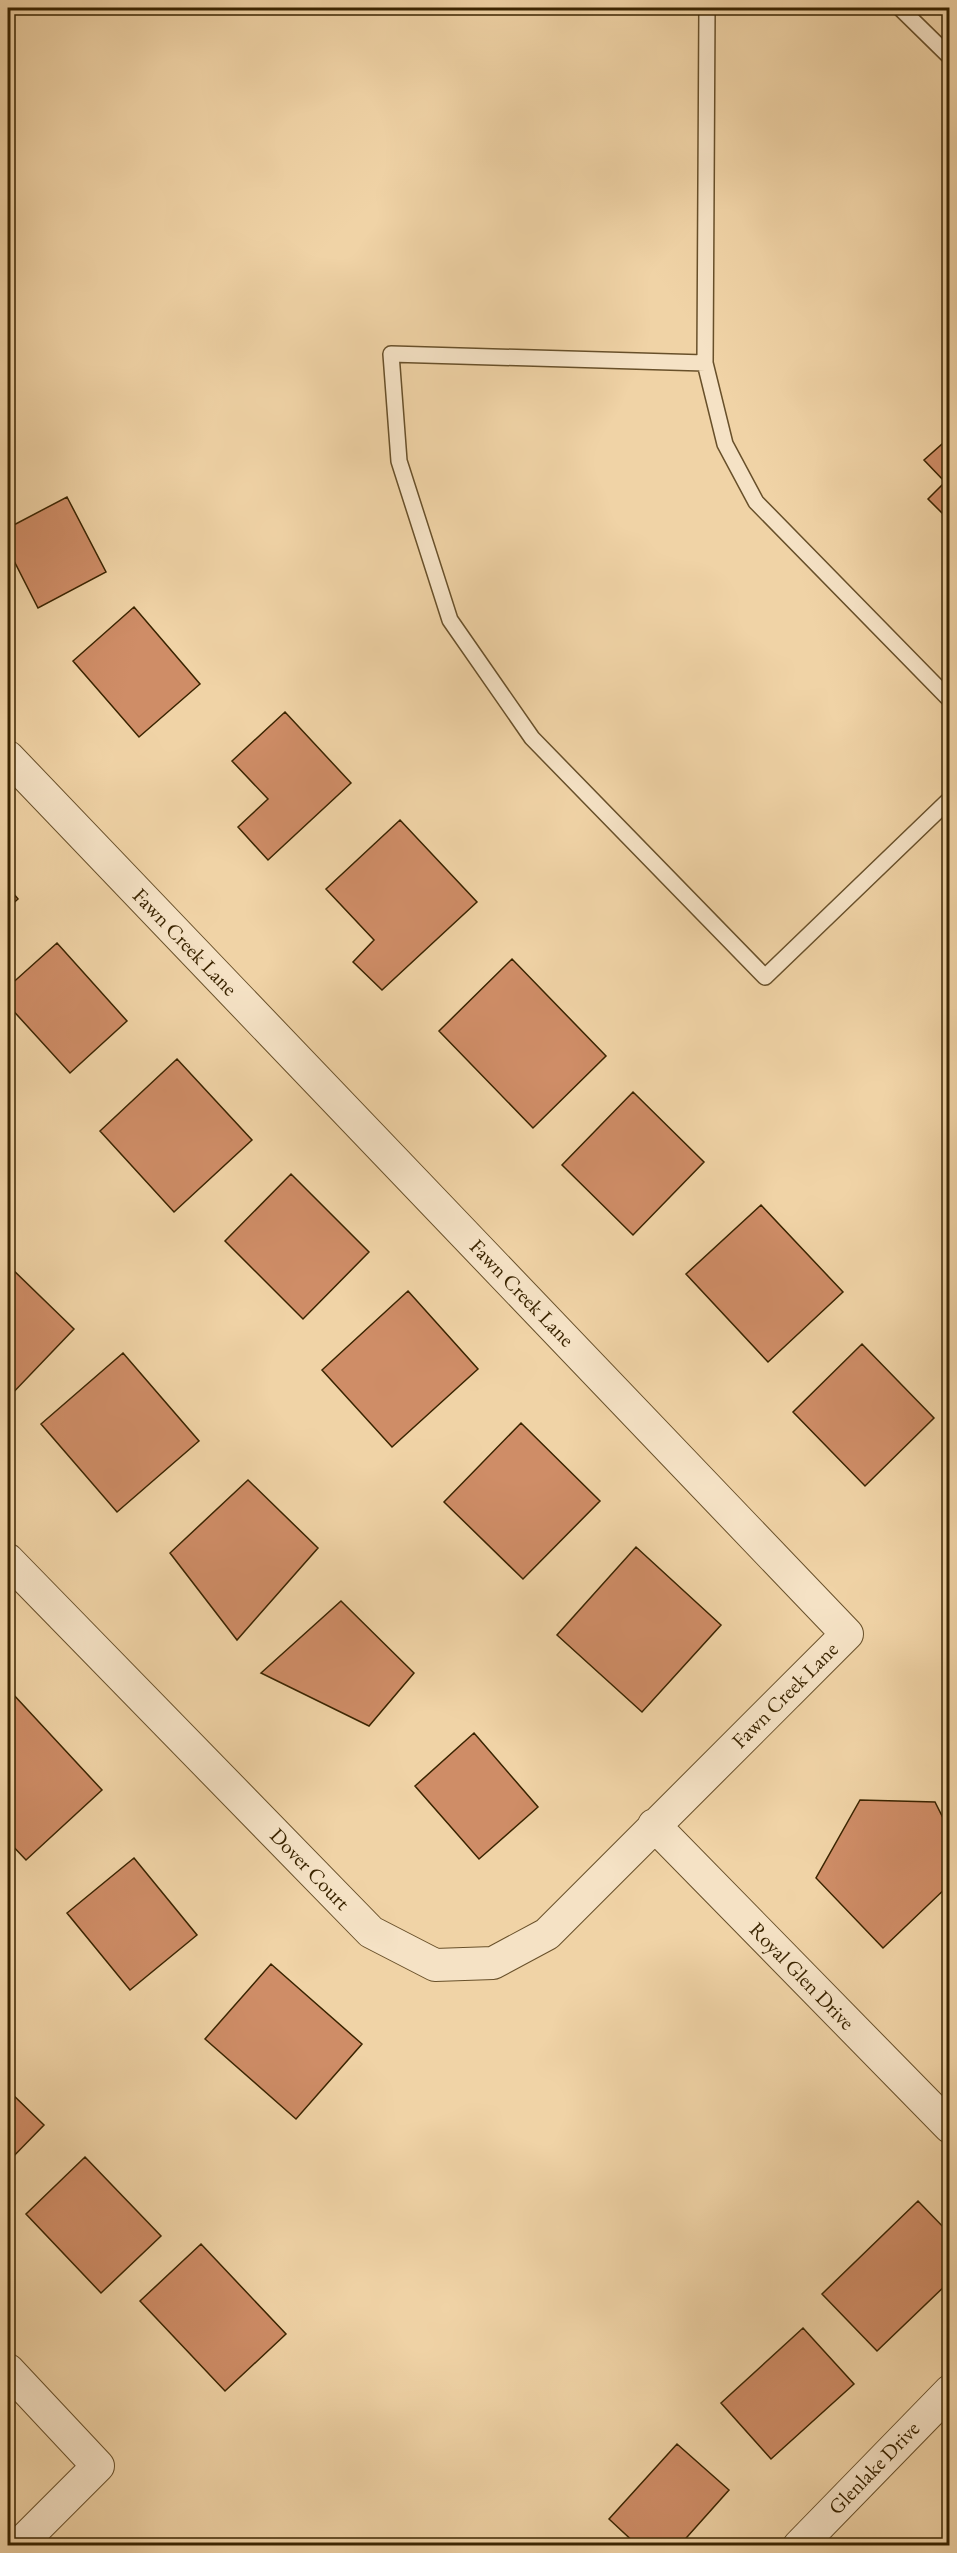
<svg xmlns="http://www.w3.org/2000/svg" width="957" height="2553" viewBox="0 0 957 2553" font-family="'EB Garamond',serif">
<rect width="100%" height="100%" fill="#f0d3a6"/>
<filter id="stains"><feTurbulence type="fractalNoise" baseFrequency=".00333" numOctaves="4"/><feColorMatrix values="0 0 0 0 .2 0 0 0 0 .09 0 0 0 0 .02 0 0 0 .5 -.17"/></filter>
<radialGradient id="worn" r=".72"><stop offset=".6" stop-color="#630" stop-opacity="0"/><stop offset="1" stop-color="#630" stop-opacity=".3"/></radialGradient>
<path fill="#cf8d67" stroke="#3a2400" stroke-width="1.5" d="M950 437V521L928 499 945 482 924 460Z
M67 497 106 572 38 608 8 549V528Z
M134 607 200 684 139 737 73 661Z
M285 712 351 783 268 860 238 827 268 799 232 761Z
M400 820 477 902 382 990 353 962 374 940 326 889Z
M8 887 18 899 8 908Z
M57 943 127 1021 70 1073 8 1005V987Z
M512 959 606 1056 533 1128 439 1031Z
M177 1059 252 1140 174 1212 100 1131Z
M633 1092 704 1162 633 1235 562 1165Z
M291 1174 369 1252 303 1319 225 1241Z
M761 1205 843 1292 768 1362 686 1274Z
M8 1265 74 1329 8 1398Z
M408 1291 478 1369 392 1447 322 1370Z
M862 1344 934 1418 865 1486 793 1412Z
M123 1353 199 1441 117 1512 41 1424Z
M521 1423 600 1501 523 1579 444 1502Z
M248 1480 318 1548 237 1640 170 1553Z
M636 1547 721 1625 642 1712 557 1635Z
M341 1601 414 1673 369 1726 261 1673Z
M12 1693 102 1790 26 1860 8 1841V1697Z
M474 1733 538 1807 479 1859 415 1786Z
M860 1800 935 1802 950 1832V1884L883 1948 816 1878Z
M134 1858 197 1935 130 1990 67 1913Z
M271 1964 362 2044 296 2119 205 2039Z
M8 2090 44 2125 8 2162Z
M85 2157 161 2236 101 2293 26 2214Z
M918 2201 950 2234V2281L877 2351 822 2294Z
M201 2244 286 2334 225 2391 140 2301Z
M803 2328 854 2384 771 2459 721 2403Z
M677 2444 729 2490 679 2546H638L609 2519Z"/>
<g fill="none" stroke-linecap="round" stroke-linejoin="round">
<g stroke="#68502a" stroke-width="18">
<path id="lane" d="M707 8 705 363 725 444 756 502 950 700
M900 8 950 57
M705 363 391 354 399 461 450 620 532 738 765 977 950 799"/>
</g>
<g stroke="#68502a" stroke-width="34">
<path id="street" d="M8 757 847 1634 547 1934 493 1963 435 1965 371 1932 8 1560
M654 1825 950 2127
M8 2370 98 2466 18 2546
M799 2546 950 2391"/>
</g>
<use href="#lane" stroke="#f5e2c5" stroke-width="15"/>
<use href="#street" stroke="#f5e2c5" stroke-width="32"/>
</g>
<g text-anchor="middle" stroke-width="4.5" stroke-linejoin="round" paint-order="stroke">
<g font-size="21" fill="#3a2400" stroke="#f5e2c5">
<text transform="translate(185 942) rotate(46)" y="7">Fawn Creek Lane</text>
<text transform="translate(522 1293) rotate(46)" y="7">Fawn Creek Lane</text>
<text transform="translate(785 1695) rotate(-45)" y="7">Fawn Creek Lane</text>
<text transform="translate(310 1869) rotate(46)" y="7">Dover Court</text>
<text transform="translate(802 1976) rotate(46)" y="7">Royal Glen Drive</text>
<text transform="translate(874 2468) rotate(-46)" y="7">Glenlake Drive</text>
</g>
</g>
<rect width="957" height="2553" fill="none" stroke="#f0d3a6" stroke-width="30"/>
<rect x="9" y="9" width="939" height="2535" fill="none" stroke="#3a2400" stroke-width="3"/>
<rect x="15" y="15" width="927" height="2523" fill="none" stroke="#3a2400" stroke-width="1.5"/>
<rect width="100%" height="100%" filter="url(#stains)"/>
<rect width="100%" height="100%" fill="url(#worn)"/>
</svg>
